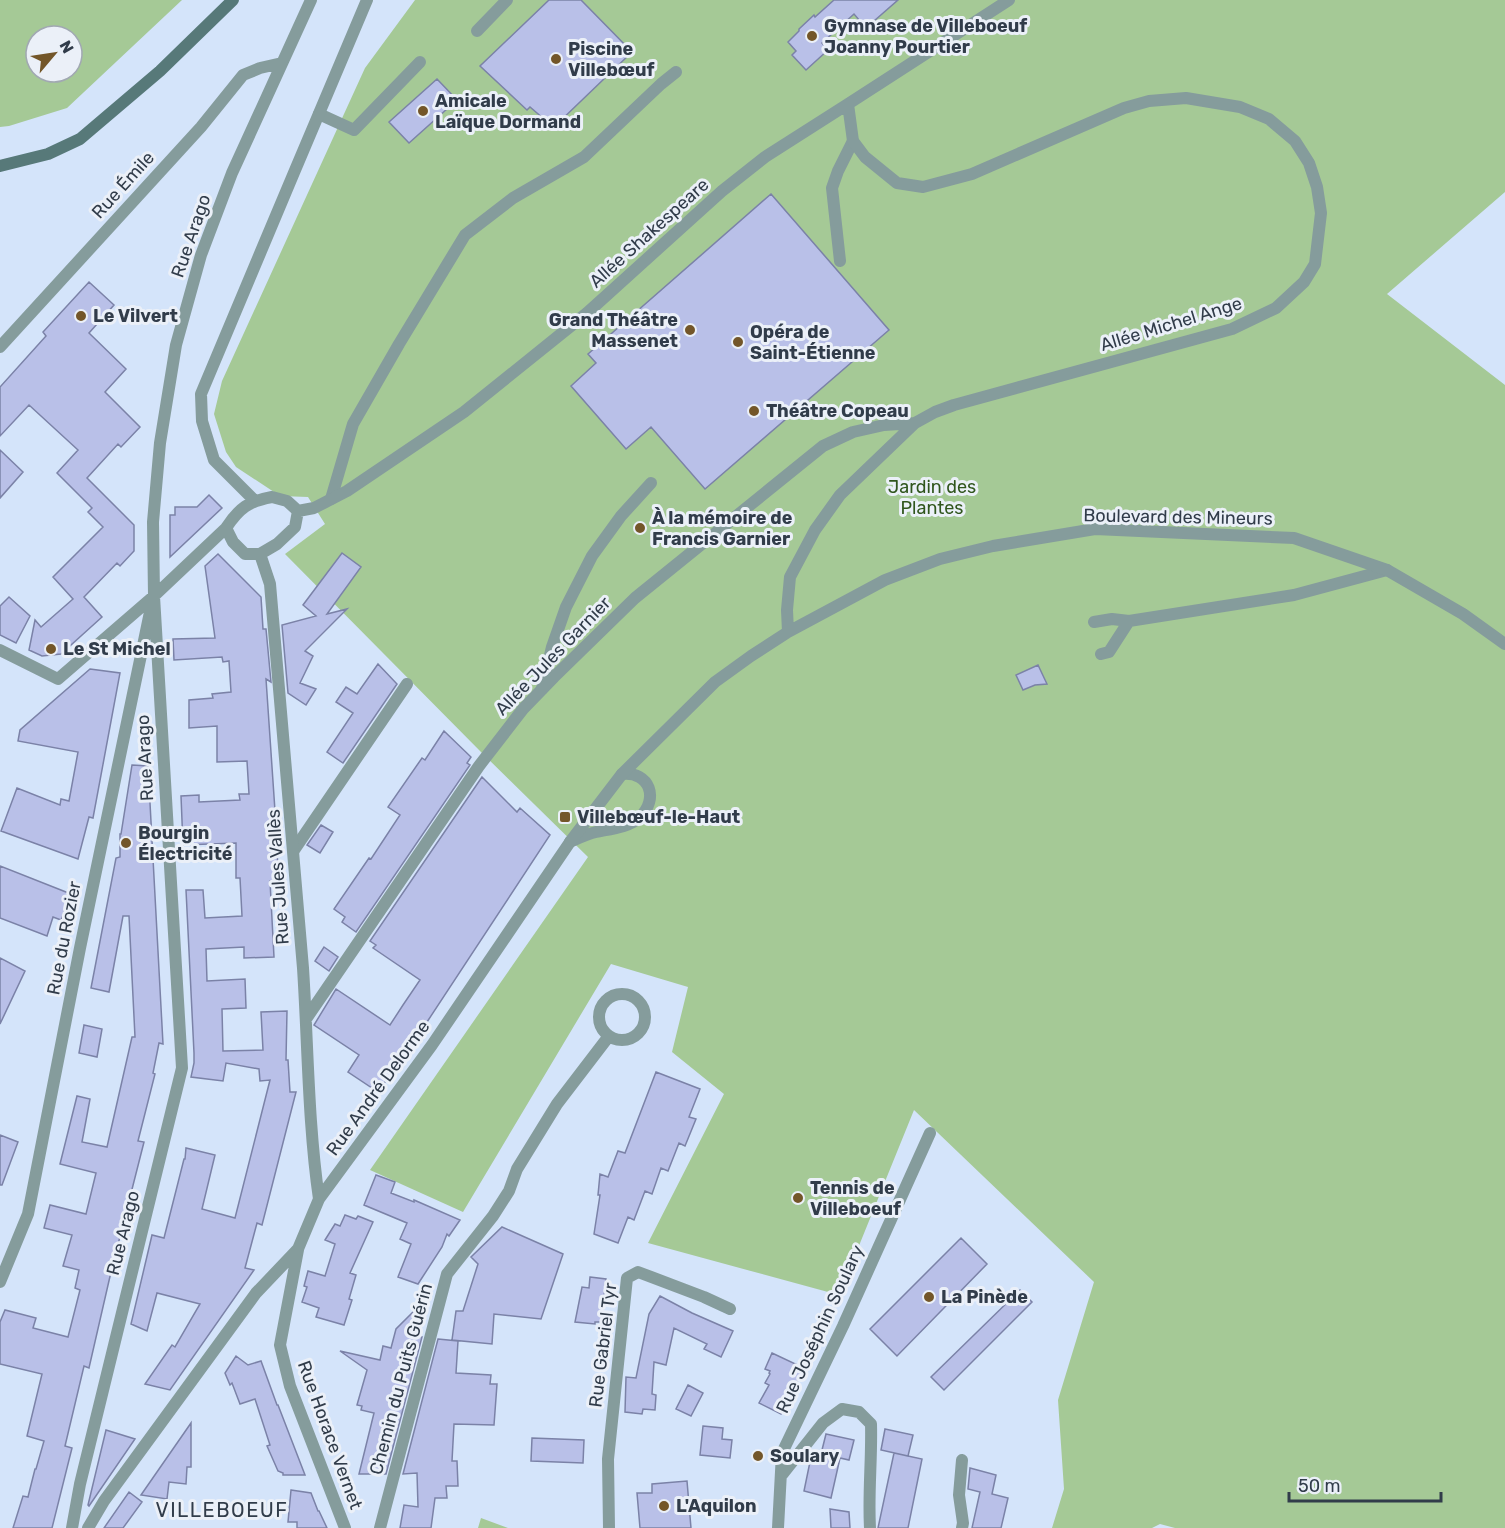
<svg xmlns="http://www.w3.org/2000/svg" width="1505" height="1528" viewBox="0 0 1505 1528" font-family="Rubik,sans-serif">
<rect width="100%" height="100%" fill="#d4e4fa"/>
<path fill="#a5c996" fill-rule="evenodd" d="M0 0H182L67 108 9 126 0 127ZM36 36H72V72H36Z
M415 0H1505V192L1387 294 1505 385V1528H1175L1160 1524 1152 1528H1052L1064 1489 1058 1400 1094 1282 914 1110 839 1295 648 1243 724 1094 672 1052 688 987 611 964 463 1212 370 1170 588 857 481 752 285 554 325 524 308 497 280 496 236 467 226 452 214 414 222 381 365 68Z
M481 1518 508 1528H478Z"/>
<path fill="#b9c0e8" stroke="#7b82a7" stroke-width="1.5" d="M549 0H581L632 52 555 126 546 117 544 119 530 107 527 110 480 66Z
M834 0H898L866 28 854 14 822 43 828 50 806 70 792 55 796 51 788 42 799 31V29L814 15 815 17Z
M437 79 457 100 409 143 389 122Z
M771 194 889 330 705 489 651 427 626 449 571 386 596 363 588 354Z
M89 282 114 305 89 333 126 369 105 392 140 427 121 447 118 444 87 478 134 525V551L120 566 117 563 84 597 102 617 61 654 42 656 29 650 35 620 41 627 73 599 53 577 103 527 88 512 92 508 57 473 78 450 29 405 0 436V387L46 336 43 332Z
M0 450 23 472 0 498Z
M209 495 222 508 170 557V515H175V507H197Z
M342 553 361 567 327 614 347 609 305 651 313 656 300 683 316 689 306 705 288 693 282 625 316 616 303 605Z
M218 554 261 597 263 629H266L271 682 266 679 275 811H274L279 880 270 881 274 957 244 958V947L206 949 207 981 245 979 246 1008 222 1009 223 1051 263 1050 261 1012 287 1011 286 1060H288L290 1092H296L262 1225 257 1223 245 1268 254 1270 170 1390 145 1384 172 1345 175 1347 200 1304 157 1293 147 1331 131 1324 152 1235 164 1238 184 1159H185L186 1148 215 1155 202 1209 235 1218 270 1080 260 1081 259 1069 226 1063 223 1081 191 1077 194 1063V1053L186 890H203L205 918 242 916 240 878H236V843L183 845 181 796 199 795V802L240 800 239 794H249L247 761 217 762V726L189 728V700L213 698 212 694 231 692 229 661 223 662 222 657 174 660 173 639 215 638 205 566Z
M9 597 30 616 16 643 0 635V606Z
M378 664 397 684 343 763 327 752 353 713 336 702 346 687 357 694Z
M1038 665 1047 684 1035 685 1023 690 1016 675Z
M90 669 120 673 93 818 89 817 78 859 1 831 17 788 60 805 61 799 69 801 78 752 18 741 20 730Z
M444 731 471 757 467 763 470 765 356 932 342 922 345 917 334 909 369 858 371 859 400 815 388 807 422 758 425 760Z
M132 765 148 766 163 1044 159 1043 153 1073 155 1074 138 1141 144 1142 111 1272 89 1368 84 1366 65 1446 72 1448 52 1528H13L23 1496 28 1497 35 1469H36L44 1441 27 1436 42 1374 0 1364V1322L5 1310 36 1318 33 1328 68 1337 80 1290 75 1288 79 1270 63 1266 72 1235 44 1228 50 1205 86 1214 96 1173 60 1164 77 1096 90 1099 82 1142 107 1147 132 1037H135L129 916H123L109 992 91 988 116 858 120 857V834H121Z
M482 777 517 812 520 808 550 835 427 1022 378 1092 348 1072 359 1055 314 1025 336 989 390 1025 403 1005 420 980 373 948 376 945 370 941Z
M321 825 333 832 320 853 307 845Z
M0 866 71 894 61 920 53 917 47 936 0 918Z
M324 947 338 957 329 971 315 961Z
M0 958 25 971 0 1024Z
M84 1025 102 1029 97 1057 79 1053Z
M656 1072 700 1089 689 1117 696 1119 685 1146 679 1143 668 1171 661 1168 652 1194 645 1191 634 1220 628 1217 618 1243 594 1234 600 1195H598L600 1174 608 1177 618 1151 625 1153Z
M0 1135 18 1142 2 1185H0Z
M376 1175 395 1182 391 1193 414 1202V1200L460 1220 449 1236 447 1234 442 1247 418 1284 398 1277 411 1244 400 1239 407 1223 364 1205Z
M345 1215 356 1219 358 1216 373 1222 350 1273 356 1275 349 1299 352 1300 344 1325 316 1317 319 1308 302 1302 307 1287 304 1286 308 1271 325 1276 335 1244 325 1240 335 1224 340 1226Z
M502 1227 563 1254 541 1319 494 1314 492 1344 452 1340 456 1311H463L478 1264 471 1257Z
M961 1238 987 1264 897 1356 870 1329Z
M590 1277 606 1279 601 1322H595V1324L575 1322 582 1287 589 1288Z
M1020 1290 1032 1302 944 1390 931 1377Z
M660 1296 692 1313 733 1331 721 1357 704 1349 707 1344 674 1328 666 1365 654 1362 652 1394 656 1395 655 1410 643 1409 642 1414 625 1412 626 1377 636 1378 649 1314Z
M421 1304 412 1336 422 1337 386 1474H359L374 1413 361 1410 362 1406 357 1405 367 1370 340 1351 380 1360 383 1346 391 1348 396 1329Z
M438 1339 458 1341 456 1373 491 1375 490 1384H497L494 1425 454 1424 452 1461H457L458 1486H446L447 1498H435L431 1528H400L404 1505 418 1507 417 1473 403 1474Z
M772 1353 804 1368 781 1414 759 1403 769 1385 765 1383 770 1374 769 1373 770 1371 765 1369Z
M236 1356 248 1365 261 1361 277 1405H278L305 1475H283V1473L278 1471 267 1446 270 1445 255 1399 240 1404 232 1383 230 1385 225 1373Z
M688 1385 703 1393 691 1416 676 1409Z
M191 1423V1467H187L186 1484 169 1482 167 1499 141 1495Z
M703 1426 723 1428 722 1439 732 1440 730 1458 700 1455Z
M885 1429 913 1435 908 1456 881 1450Z
M106 1430 135 1439 89 1506 88 1505Z
M826 1434 854 1440 849 1460 840 1458 831 1498 804 1491 812 1452 821 1454Z
M532 1438 584 1440 583 1463 531 1461Z
M894 1453 922 1459 908 1528H878Z
M970 1468 996 1475 992 1494 1008 1498 1001 1528H972L980 1492 968 1489Z
M687 1481 691 1528H640L637 1493H652V1484Z
M291 1490 311 1493 318 1511H319L327 1528H297V1522H288Z
M129 1492 142 1502 123 1528H104Z
M830 1509 849 1512 850 1528H831Z"/>
<g fill="none" stroke-linecap="round" stroke-linejoin="round">
<path stroke="#859c9c" stroke-width="12" d="M477 31 507 0
M319 114 354 130 420 62
M840 261 832 188 838 171 853 141
M331 499 353 424 399 344 465 235 513 198 584 157 661 84 676 72
M1094 622 1112 619 1129 621 1294 595 1387 570
M1101 654 1109 652 1129 621
M542 689 552 647 566 607 592 556 621 516 651 483
M570 842C579 838 587 834 596 832 610 829 630 827 640 817 659 799 650 771 622 774
M294 850 407 684"/>
<path stroke="#859c9c" stroke-width="12" d="M0 347 201 127 243 75 260 68 282 63
M272 497 287 501 298 511 295 527 277 544 260 554H245L233 542 226 528C239 508 249 501 272 497Z
M254 500 214 460 202 421 201 394 293 175 367 0
M298 511 314 508 347 491 464 412 587 313 722 191 765 157 848 104 1009 0
M260 554 270 584C282 712 293 840 303 968 308 1045 308 1123 319 1199
M788 632 787 610 790 577 815 530 840 495 915 423 935 412 954 405 1232 329 1276 308 1304 282 1315 264 1321 213 1317 187 1309 163 1295 141 1269 119 1240 107 1186 98 1149 101 1124 108 972 174 923 187 897 183 865 157 853 141 848 104
M0 650 58 679 154 596 226 528
M599 1017a23 23 0 1 1 46 0a23 23 0 1 1-46 0Z
M306 1019 479 766 523 709 554 677 635 598 823 446 853 432 884 425 915 423
M298 1250 280 1345 290 1386 345 1528
M0 1282 28 1214 80 948 150 612
M962 1460 959 1495 963 1523 962 1528
M781 1476 823 1423 842 1409 859 1412 871 1424C872 1459 868 1493 870 1528
M72 1528 80 1484 182 1068 154 596 153 522 160 443 176 345 201 255 232 173 311 0
M88 1528 104 1501 256 1293 298 1249 319 1199 432 1045 570 842 622 774 715 682 751 656 788 632 885 580 940 559 993 546 1095 529 1294 538 1387 570 1463 614 1505 644
M380 1528 447 1274 493 1216 509 1191 517 1169 557 1104 609 1036
M609 1528 608 1459 627 1278 638 1272 704 1297 730 1309
M778 1528 782 1453 843 1326 930 1133"/>
<path stroke="#577979" stroke-width="12" d="M0 166 48 154 80 139 160 71 233 0"/>
</g>
<g fill="#735629" stroke="#ebf0f8" stroke-width="2">
<circle cx="812" cy="36" r="6"/>
<circle cx="556" cy="59" r="6"/>
<circle cx="423" cy="111" r="6"/>
<circle cx="81" cy="316" r="6"/>
<circle cx="690" cy="330" r="6"/>
<circle cx="738" cy="342" r="6"/>
<circle cx="754" cy="411" r="6"/>
<circle cx="640" cy="528" r="6"/>
<circle cx="51" cy="649" r="6"/>
<rect x="559" y="811" width="12" height="12" rx="3"/>
<circle cx="126" cy="843" r="6"/>
<circle cx="798" cy="1198" r="6"/>
<circle cx="929" cy="1297" r="6"/>
<circle cx="758" cy="1456" r="6"/>
<circle cx="664" cy="1506" r="6"/>
</g>
<g text-anchor="middle" stroke-width="6" stroke-linejoin="round" paint-order="stroke">
<g font-size="18" font-weight="bold" fill="#313c4a" stroke="#ebf0f8" text-anchor="start">
<text x="824" y="32">Gymnase de Villeboeuf<tspan x="824" dy="21">Joanny Pourtier</tspan></text>
<text x="568" y="55">Piscine<tspan x="568" dy="21">Villebœuf</tspan></text>
<text x="435" y="107">Amicale<tspan x="435" dy="21">Laïque Dormand</tspan></text>
<text x="93" y="322">Le Vilvert</text>
<text x="678" y="326" text-anchor="end">Grand Théâtre<tspan x="678" dy="21">Massenet</tspan></text>
<text x="750" y="338">Opéra de<tspan x="750" dy="21">Saint-Étienne</tspan></text>
<text x="766" y="417">Théâtre Copeau</text>
<text x="652" y="524">À la mémoire de<tspan x="652" dy="21">Francis Garnier</tspan></text>
<text x="63" y="655">Le St Michel</text>
<text x="577" y="823">Villebœuf-le-Haut</text>
<text x="138" y="839">Bourgin<tspan x="138" dy="21">Électricité</tspan></text>
<text x="810" y="1194">Tennis de<tspan x="810" dy="21">Villeboeuf</tspan></text>
<text x="941" y="1303">La Pinède</text>
<text x="770" y="1462">Soulary</text>
<text x="676" y="1512">L'Aquilon</text>
</g>
<g font-size="18" fill="#313c4a" stroke="#ebf0f8">
<text transform="translate(123 185) rotate(-48)" y="6">Rue Émile</text>
<text transform="translate(649 233) rotate(-42)" y="6">Allée Shakespeare</text>
<text transform="translate(191 236) rotate(-71)" y="6">Rue Arago</text>
<text transform="translate(1171 324) rotate(-17)" y="6">Allée Michel Ange</text>
<text transform="translate(1178 517) rotate(1)" y="6">Boulevard des Mineurs</text>
<text transform="translate(553 656) rotate(-46)" y="6">Allée Jules Garnier</text>
<text transform="translate(145 758) rotate(-93)" y="6">Rue Arago</text>
<text transform="translate(278 877) rotate(-94)" y="6">Rue Jules Vallès</text>
<text transform="translate(64 938) rotate(-79)" y="6">Rue du Rozier</text>
<text transform="translate(378 1088) rotate(-54)" y="6">Rue André Delorme</text>
<text transform="translate(123 1233) rotate(-76)" y="6">Rue Arago</text>
<text transform="translate(820 1329) rotate(-65)" y="6">Rue Joséphin Soulary</text>
<text transform="translate(603 1345) rotate(-83)" y="6">Rue Gabriel Tyr</text>
<text transform="translate(401 1379) rotate(-75)" y="6">Chemin du Puits Guérin</text>
<text transform="translate(330 1435) rotate(70)" y="6">Rue Horace Vernet</text>
</g>
<g font-size="18" fill="#30561d" stroke="#ebf0f8">
<text x="932" y="493">Jardin des<tspan x="932" dy="21">Plantes</tspan></text>
</g>
<g font-size="20" letter-spacing="1.5" fill="#313c4a" stroke="#ebf0f8">
<text x="222" y="1517">VILLEBOEUF</text>
</g>
</g>
<g transform="translate(54 54) rotate(61)"><circle r="28" fill="#ebf0f8" stroke="#a1a8b2" stroke-width="1.5"/>
<path d="M0-4.5L10 22L0 15L-10 22Z" fill="#735629"/>
<text y="-9" font-size="16" font-weight="bold" text-anchor="middle" fill="#313c4a">N</text>
</g>
<path d="M1289 1492v9h152v-9" fill="none" stroke="#313c4a" stroke-width="3"/>
<text x="1298" y="1492" font-size="18" fill="#313c4a" stroke="#ebf0f8" stroke-width="4.5" paint-order="stroke">50 m</text>
</svg>
